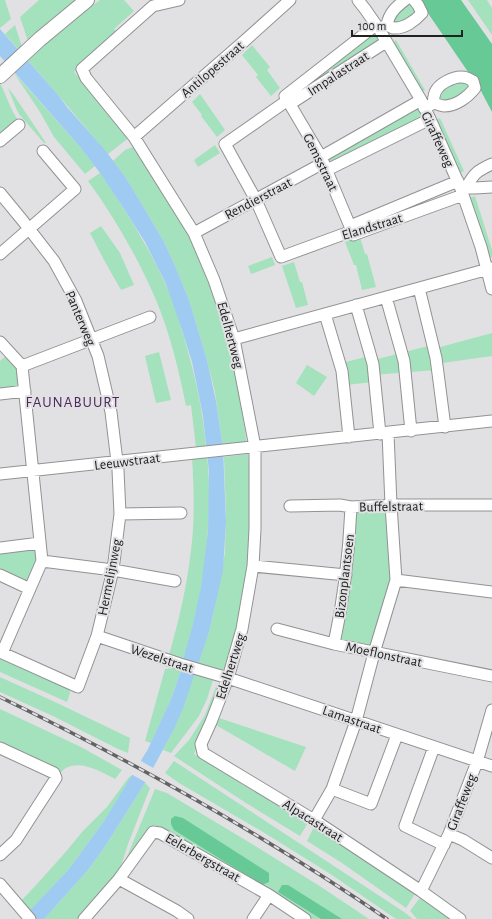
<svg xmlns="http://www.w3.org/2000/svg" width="492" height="919" viewBox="0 0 492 919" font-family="'Alegreya Sans',sans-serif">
<rect width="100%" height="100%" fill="#e1e1e3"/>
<path fill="#a4e1bd" d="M0 0H5L11 19 0 28Z
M39 0H81L28 41 20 17Z
M100 0H124L134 11 114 29 118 33 74 72 130 137 108 154 59 96 5 34 15 25 22 47 31 57 60 31Z
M468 0H487L492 8V35Z
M408 1 418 13 398 24 393 23 391 19Z
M374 31 381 40 294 97Z
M396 40 425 90 420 93 392 43Z
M252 45 270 67 267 70 280 88 271 96 256 77 258 75 242 55Z
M14 73 81 148 95 166 85 174 54 137 40 112Z
M460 80 467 83 469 87 466 92 447 102 441 100 439 97V93L451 84Z
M0 83C7 96 10 110 19 121L0 138Z
M8 88 13 94 46 143H44L19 114 16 108Z
M200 94 225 130 217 137 201 116 202 115 192 102Z
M419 105 425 116 329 164 327 159Z
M440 118 464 171 458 174 435 121Z
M215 145 220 153 198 167 194 160Z
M133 147C145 163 156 180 166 197 179 218 192 239 201 261 226 320 239 382 247 446L223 448 215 392 207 360 189 300 175 266 164 242 147 213 126 178 113 161 125 150Z
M100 173C124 208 147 244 165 283 173 299 178 317 183 334 194 371 203 409 206 447L196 448 191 405 186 406C179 370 170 334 156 300 138 258 115 218 88 181Z
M475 196 492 250V257L488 258 469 198Z
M101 226 120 253 134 285 121 290 104 260 90 233Z
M360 237 365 254H367L376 287 362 290 356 265H354L345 242Z
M272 257 275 265 251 274 248 266Z
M294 262 300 282H302L308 305 296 308 282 266Z
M492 333V356L435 364 436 370 372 375 373 382 346 385 342 363 369 356 370 361 432 345 433 349Z
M159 352 171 400 156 403 145 356Z
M6 356H8L19 368 21 389 0 391V361Z
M307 365 327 377 314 396 296 383Z
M248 454C255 523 246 606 225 672L197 664 209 632 213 615 225 553 226 513 224 457Z
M207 457C209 472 209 487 209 503 208 556 200 609 183 660L169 655C179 620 187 586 191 550 195 520 194 489 192 458H202Z
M355 513H388L392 581 373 647 341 640 352 575Z
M36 548 40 559 28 583 0 572V550Z
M0 656 69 688 70 693 67 702 0 672Z
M174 668 181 670 172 697 151 743 145 741 165 669Z
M194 673 213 680 207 699 199 716 171 753 163 750C177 724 185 701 194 673Z
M0 677 55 702 130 738 128 753 118 749 55 717 0 692Z
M217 684 220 686 194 754 309 821 300 836 246 803 174 756 189 740 205 715Z
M0 709 81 747 122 770 115 779C101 772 82 760 66 768 64 769 61 772 59 775L0 747Z
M216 717 306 747 295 771 214 724Z
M174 761 404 912 413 919H396L332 875 263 832 179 783 165 773Z
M133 775 104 821 69 869 30 911 21 901 37 884 63 855 83 831 107 807 129 777Z
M145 783 150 788 128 844 120 869 114 879 79 919H44L88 870 104 848Z
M155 789 167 793 247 841 318 885 369 919H309L160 827 154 825 124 864Z
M315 825 416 892 406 908 342 863 307 841Z
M422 895 455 919H417L410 911Z"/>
<path fill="#67c995" d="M419 0H461L492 44V112L481 91Z
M175 816 183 818 269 873V882L262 885 174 830 171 824V819Z
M282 885H288L342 919H321L278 892Z"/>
<path fill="#9fcbf2" d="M0 29 59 96 67 107 105 150 126 178 147 213 164 242 175 266 189 300 207 360 216 401 223 448 226 522 223 570 213 615 209 632 183 708 173 731 145 783 104 848 88 870 44 919H22L69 869 104 821 148 749 172 697 181 670 183 660 193 624 201 587 208 531 209 472 203 416 197 386 192 362 181 327 166 284 145 242 126 212 100 173 81 148 0 56Z"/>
<path fill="#e1e1e3" d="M139 760 155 769 147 783 131 774Z"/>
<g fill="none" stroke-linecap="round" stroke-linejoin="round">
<g stroke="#929294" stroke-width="13">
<path id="minor" d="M179 0 153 6 82 69 86 78 134 137 194 233 214 280 234 339 255 447V529L253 566 242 629 228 678 211 722 201 744 203 753 314 820 421 891 460 919
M358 0 365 9 379 29 421 100 430 119 461 189 481 247 492 289
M387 25C389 13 396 7 405 0
M379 29 387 25C389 26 391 27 393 28 404 29 415 21 422 13L418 5 414 0
M288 100 225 144 256 200 281 257 352 231 353 235 463 195
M290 104 386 42
M424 108 434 103C437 104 441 106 444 106 456 106 468 97 475 88L473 81C472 81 468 78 467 78 456 74 435 84 434 97 433 99 434 101 434 103
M134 137 241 44 290 0
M0 141 19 125
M321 157 421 100
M327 170 430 119
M466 188C474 173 477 171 492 164
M461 189 466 188H475L492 187
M0 193 23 221 54 261 76 301 98 356 111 412 118 470 120 514 113 570 97 636 78 687 0 652
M350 226 458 181
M352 231 321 157 285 96 376 25
M194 233 323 163
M0 254 75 189 43 151
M419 288 436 358 445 427
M386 297 404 361 411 431
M356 305 373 364 380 434
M325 314 342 371 349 437
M234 339 492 268
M0 342 22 366 42 561 2 653
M22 366 150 317
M0 394 25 391
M0 474 492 421
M290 506 340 505 351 507 391 505H492
M120 514 181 513
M0 548 40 543
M42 561 113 570 175 581
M253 566 346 575
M0 575 30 589
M396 580 492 592
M277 629 334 644 492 676
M97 636 180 664 228 678 492 766
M334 644C344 598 349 554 351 507
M434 747 405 826 444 845
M0 748 54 773 56 778 16 840 0 855
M332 789 371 804 397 735
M314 820 332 789 356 721 374 653 396 580 391 505 388 433
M449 834 463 840 492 858
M119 879 177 911 188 919
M0 884 30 919
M421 891 449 834 477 762 492 710
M84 919 119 879 153 832 160 833 269 895 305 919
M253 919 269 895"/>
</g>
<g stroke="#929294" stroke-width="16">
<path id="major" d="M0 76 40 39 87 0"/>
</g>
<use href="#minor" stroke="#fff" stroke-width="11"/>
<use href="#major" stroke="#fff" stroke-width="14"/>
<g stroke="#636364" stroke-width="3.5">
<path id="rail" d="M0 697C134 762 264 835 387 919"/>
</g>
<use href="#rail" stroke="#e1e1e3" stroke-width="2" stroke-dasharray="6" stroke-linecap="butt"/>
</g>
<g text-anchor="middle" stroke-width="4" stroke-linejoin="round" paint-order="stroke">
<g font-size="14" fill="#212122" stroke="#e1e1e3">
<text transform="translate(212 69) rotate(-41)" y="5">Antilopestraat</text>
<text transform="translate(338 73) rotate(-33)" y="5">Impalastraat</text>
<text transform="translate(438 139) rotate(65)" y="5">Giraffeweg</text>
<text transform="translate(321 162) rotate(64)" y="5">Gemsstraat</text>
<text transform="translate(258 198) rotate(-28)" y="5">Rendierstraat</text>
<text transform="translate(372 226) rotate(-17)" y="5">Elandstraat</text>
<text transform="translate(81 318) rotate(67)" y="5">Panterweg</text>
<text transform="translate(231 335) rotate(75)" y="5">Edelhertweg</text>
<text transform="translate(127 461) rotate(-7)" y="5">Leeuwstraat</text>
<text transform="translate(391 506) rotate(-1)" y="5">Buffelstraat</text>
<text transform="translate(344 576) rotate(-83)" y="5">Bizonplantsoen</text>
<text transform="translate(109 577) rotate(-79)" y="5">Hermelijnweg</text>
<text transform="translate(384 654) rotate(12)" y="5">Moeflonstraat</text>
<text transform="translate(162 658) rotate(18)" y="5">Wezelstraat</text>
<text transform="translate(230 666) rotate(-72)" y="5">Edelhertweg</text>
<text transform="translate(352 719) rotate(19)" y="5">Lamastraat</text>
<text transform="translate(461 802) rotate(-69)" y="5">Giraffeweg</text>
<text transform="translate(313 820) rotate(32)" y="5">Alpacastraat</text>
<text transform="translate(203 857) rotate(30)" y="5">Eelerbergstraat</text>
</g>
<g font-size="15" letter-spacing="1" fill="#4d275d" stroke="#e1e1e3">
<text x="73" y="407">FAUNABUURT</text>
</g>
</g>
<path d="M352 30v6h110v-6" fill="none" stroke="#212122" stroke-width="2"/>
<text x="358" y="30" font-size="12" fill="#212122" stroke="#e1e1e3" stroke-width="3" paint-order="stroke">100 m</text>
</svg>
